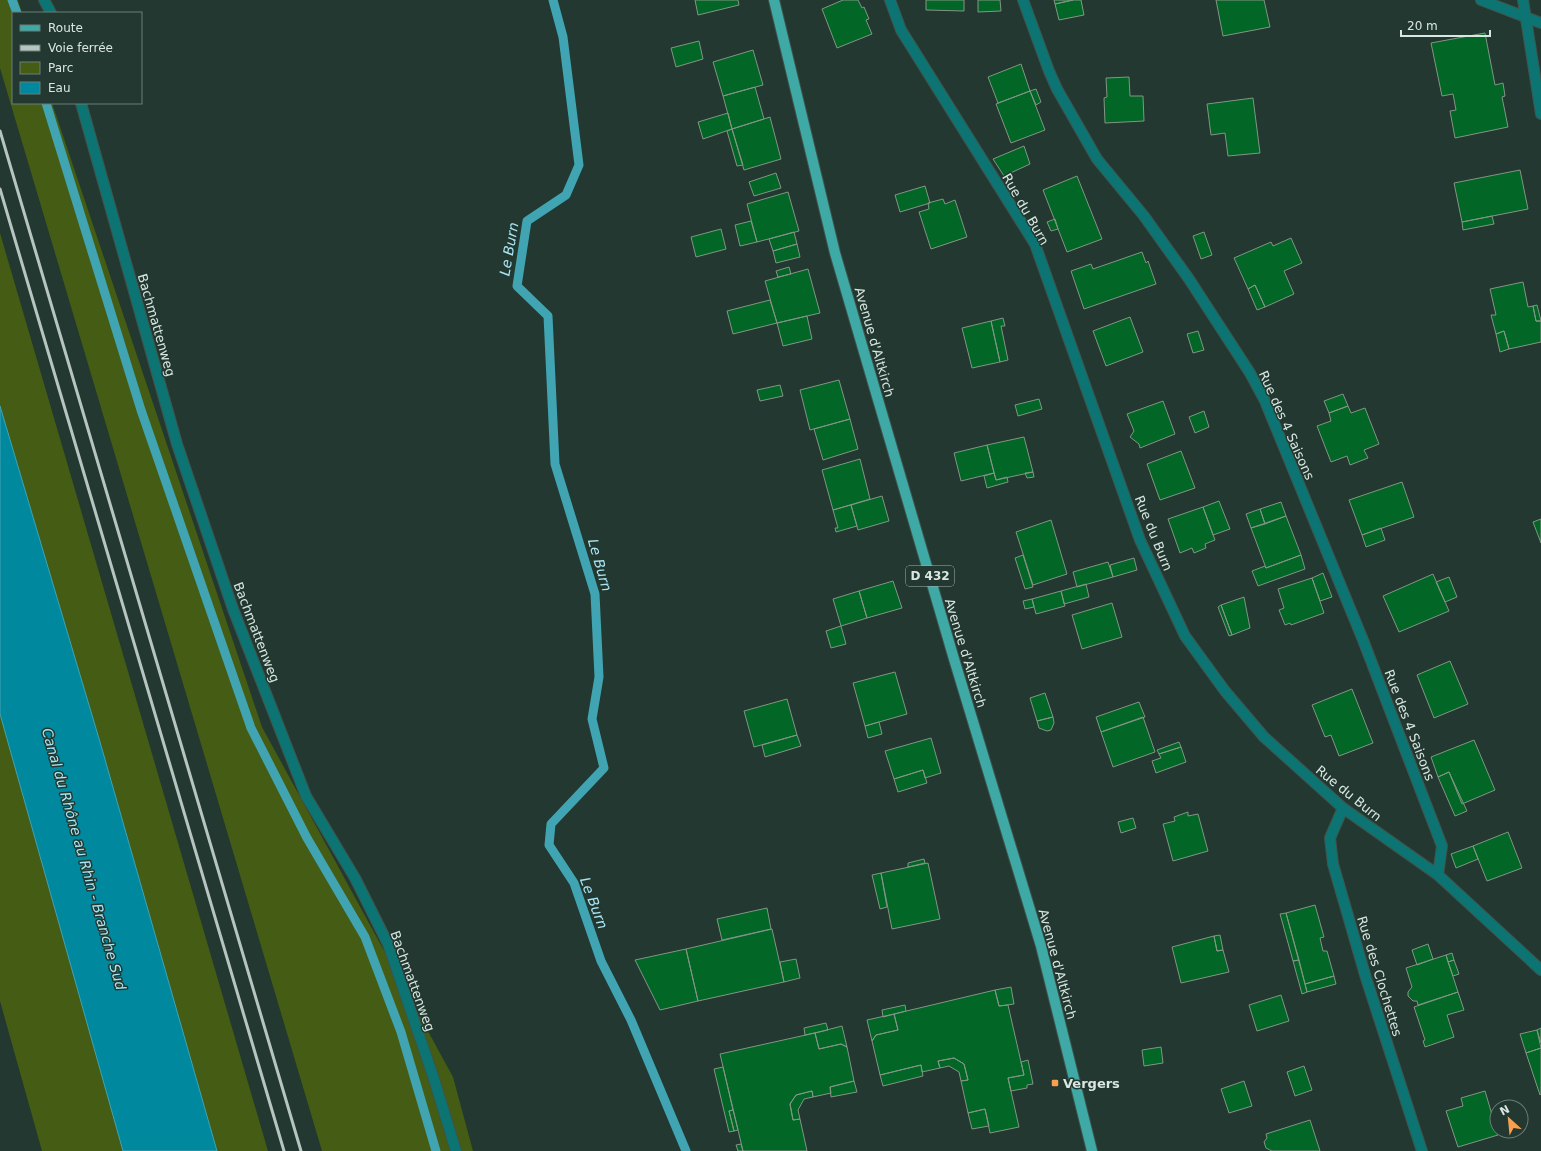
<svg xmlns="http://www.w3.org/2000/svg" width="1541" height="1151" viewBox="0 0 1541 1151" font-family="'DejaVu Sans',sans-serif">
<rect width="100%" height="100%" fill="#223830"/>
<path fill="#445c13" d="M0 0H18L22 13H13V103H52L262 727 453 1077 473 1151H322L0 68Z
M0 233 268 1151H217L100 742 0 406Z
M0 714 123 1151H42L0 1001Z"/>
<path fill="#00889e" stroke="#41a4b2" d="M0 406 100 742 217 1151H123L0 714Z"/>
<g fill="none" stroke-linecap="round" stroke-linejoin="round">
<path stroke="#41a4b2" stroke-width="9" d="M12 0 17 13
M553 0 563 37 579 165 566 195 527 221 517 286 548 316 555 464 595 594 599 677 592 719 604 768 551 824 549 845 574 883 601 961 631 1020 686 1151
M46 103 141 410 251 728 307 838 365 937 401 1032 436 1151"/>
</g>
<path fill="#026627" stroke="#839585" d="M695 0H738L739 5 698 15Z
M843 0H858L862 8 864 7 869 19 866 20 872 34 837 48 822 9Z
M926 0H964V11L926 10Z
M978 0H1000L1001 11 978 12Z
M1054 0H1073L1055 4Z
M1073 0H1081L1084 15 1059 20 1055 4Z
M1216 0H1264L1270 27 1223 36Z
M1485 33 1495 85 1503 83 1505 96 1502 97 1508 127 1455 138 1450 111 1456 110 1453 94 1442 96 1431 43Z
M699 41 703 59 676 67 671 48Z
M753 50 763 85 723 96 713 62Z
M1021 64 1030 91 998 103 988 77Z
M1129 77 1130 96H1143L1144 121 1105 123 1104 98 1107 97 1106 78Z
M755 87 764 119 732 129 723 96Z
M1036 89 1041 102 1036 105 1030 91Z
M1030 91 1045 130 1011 143 996 104Z
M1253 98 1260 153 1228 156 1225 133 1211 135 1207 104Z
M728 113 732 129 703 139 698 122Z
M770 117 781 159 744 170 732 129Z
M732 129 743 165 737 166 727 131Z
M1024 146 1030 164 1004 176 993 159Z
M1520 170 1528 209 1462 222 1454 183Z
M776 173 781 188 754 196 749 182Z
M1077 176 1102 239 1067 252 1043 190Z
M925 186 930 203 900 212 895 195Z
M788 192 799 231 757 242 747 204Z
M943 199 945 204 955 200 967 237 931 249 919 212 929 209 928 203Z
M1492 216 1494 224 1463 230 1462 222Z
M1055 219 1058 229 1051 231 1047 222Z
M751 221 757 242 740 246 735 225Z
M721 229 726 249 696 257 691 237Z
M794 232 797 244 773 251 769 239Z
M1204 232 1212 255 1201 259 1193 236Z
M1291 238 1302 263 1284 271 1294 294 1265 307 1255 285 1248 289 1234 258 1271 242 1273 246Z
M797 244 800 257 776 263 773 251Z
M1142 252 1146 263 1148 261 1156 284 1084 309 1071 271 1091 264 1093 269Z
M789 267 791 274 778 277 776 271Z
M808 269 820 313 777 323 765 281Z
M1523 282 1528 307 1533 306 1536 321H1541V342L1509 349 1504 331 1496 334 1491 315H1496L1490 289Z
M1255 285 1265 307 1257 310 1248 289Z
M770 300 777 323 733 334 727 311Z
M1537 305 1541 321H1536L1533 306Z
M807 316 812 339 783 346 777 323Z
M1130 317 1143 352 1106 366 1093 331Z
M1003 318 1005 326H1001L1008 360 1000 362 991 321Z
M991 321 1000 362 972 368 962 328Z
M1198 331 1204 350 1193 353 1187 334Z
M1504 331 1509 349 1500 352 1496 334Z
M839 380 850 419 810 430 800 390Z
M780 385 783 396 760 401 757 390Z
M1343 394 1348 406 1329 413 1324 401Z
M1039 399 1042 409 1018 416 1015 405Z
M1163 401 1175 434 1140 448 1139 444 1130 437 1134 431 1127 414Z
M1348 406 1351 413 1365 408 1379 444 1364 450 1368 458 1350 465 1347 456 1331 462 1317 426 1331 421 1329 413Z
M1204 411 1209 427 1195 433 1189 417Z
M850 419 858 449 823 460 814 429Z
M1024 437 1033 472 996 480 987 445Z
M987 445 994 473 961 481 954 453Z
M1181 451 1195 488 1160 500 1147 464Z
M860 459 870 499 833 510 822 470Z
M1033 472 1034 477 1027 478 1025 473Z
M994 473 996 480 1007 477 1008 482 987 488 984 476Z
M1402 482 1414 517 1362 535 1349 500Z
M882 496 889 521 858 530 851 505Z
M1219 501 1230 529 1213 535 1203 507Z
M1281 502 1286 516 1265 524 1260 509Z
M851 505 857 526 836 532 835 528H838L833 510Z
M1203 507 1215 540 1205 544 1206 548 1194 553 1192 548 1180 553 1168 519Z
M1260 509 1265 524 1251 528 1246 514Z
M1286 516 1301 555 1266 568 1251 528Z
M1541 519V543L1533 522Z
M1051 520 1067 574 1033 585 1016 532Z
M1381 528 1385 540 1366 547 1362 535Z
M1023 555 1033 587 1025 589 1015 558Z
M1301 555 1305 569 1258 586 1252 571 1265 566 1266 568Z
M1134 558 1137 570 1113 577 1110 565Z
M1108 562 1113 577 1077 587 1073 572Z
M1323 573 1332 597 1320 601 1312 578Z
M1433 574 1449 611 1399 632 1383 596Z
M1449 577 1457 597 1445 602 1436 582Z
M1312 578 1324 613 1291 625 1290 623 1285 625 1279 610 1284 608 1278 589Z
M893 581 902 608 867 618 859 591Z
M1086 584 1089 597 1064 604 1061 591Z
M859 591 867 618 841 626 833 599Z
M1061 591 1065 606 1036 614 1032 599Z
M1244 597 1250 628 1232 635 1221 605Z
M1032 599 1034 607 1025 609 1023 601Z
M1112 603 1122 637 1082 649 1072 615Z
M1221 605 1232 635 1229 636 1218 607Z
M841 626 846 644 831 648 826 631Z
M1450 661 1468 704 1434 718 1417 675Z
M895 672 907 714 865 726 853 683Z
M1352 689 1373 743 1339 756 1331 735 1325 737 1312 705Z
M1045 693 1053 717 1037 721 1030 698Z
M787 699 797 735 754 747 744 711Z
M1139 702 1145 717 1101 732 1096 717Z
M1053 717 1054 723 1051 730 1047 731 1039 728 1037 721Z
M1143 717 1155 752 1113 767 1101 732Z
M879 722 882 734 868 738 865 726Z
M797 735 801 746 765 757 762 745Z
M931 738 941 773 925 778 923 770 894 779 885 751Z
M1474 740 1495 790 1462 804 1449 772 1438 777 1431 757Z
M1179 742 1181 747 1159 754 1157 750Z
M1181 747 1186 762 1156 773 1152 761 1161 758 1159 754Z
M923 770 927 783 898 792 894 779Z
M1449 772 1467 811 1455 816 1438 777Z
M1188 812V816L1198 814 1208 851 1173 861 1163 824 1175 821 1174 817Z
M1133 818 1136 828 1121 833 1118 822Z
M1508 832 1522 868 1487 881 1473 846Z
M1473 846 1478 859 1456 868 1451 854Z
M924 859 925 863 908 867V863Z
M928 863 940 919 892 929 881 873Z
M881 873 887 907 880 909 872 875Z
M1315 905 1324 937 1320 938 1323 951H1327L1334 976 1305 984 1286 913Z
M767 908 771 929 722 940 717 919Z
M1286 913 1299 960 1293 961 1280 914Z
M772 929 784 982 698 1001 686 949Z
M1220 935 1223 950 1217 951 1214 936Z
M1214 936 1217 951 1223 950 1229 972 1181 983 1172 947Z
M1428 944 1433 959 1417 965 1412 950Z
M686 949 698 1001 660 1010 635 960Z
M1452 953 1454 960 1448 962 1446 955Z
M1446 955 1458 992 1418 1005 1417 1001H1413L1408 996V992L1412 987 1406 968Z
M796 959 800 978 784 982 780 962Z
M1299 960 1307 992 1302 994 1293 961Z
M1454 960 1459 974 1453 976 1448 962Z
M1334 976 1336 984 1307 992 1305 984Z
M1011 987 1014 1004 999 1006 995 990Z
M995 990 999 1006 1008 1005 1024 1075 1008 1078 1019 1127 990 1133 985 1109 968 1113 961 1081 968 1080 964 1064 954 1058 938 1061 940 1068 922 1072 921 1065 880 1075 872 1041 876 1035 898 1030 894 1014Z
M1458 992 1464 1010 1447 1015 1454 1037 1425 1047 1423 1041 1425 1040 1414 1007Z
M1281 995 1289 1021 1257 1031 1249 1005Z
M905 1005 906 1011 883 1017 882 1010Z
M894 1014 898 1030 876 1035 872 1041 867 1020Z
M826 1023 828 1030 805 1035 804 1028Z
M842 1026 847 1047 841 1044 819 1049 815 1033Z
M1541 1028V1043L1537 1030Z
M1537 1030 1541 1048 1526 1053 1520 1034Z
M815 1033 819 1049 841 1044 847 1047 854 1081 830 1087 831 1093 813 1097 812 1091 796 1095 790 1104 793 1120 800 1119 807 1151H743L720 1054Z
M1161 1047 1163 1063 1144 1066 1142 1050Z
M1541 1048V1094L1540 1095 1526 1053Z
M954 1058 964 1064 968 1080 961 1081 959 1072 949 1066 940 1068 938 1061Z
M1028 1060 1033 1084 1027 1085V1088L1011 1091 1008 1078 1024 1075 1021 1062Z
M921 1065 923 1076 883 1086 880 1075Z
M1304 1066 1312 1090 1295 1096 1287 1072Z
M723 1067 733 1110 729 1111 734 1131 729 1132 714 1069Z
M854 1081 857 1092 831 1097 830 1087Z
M1244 1081 1252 1106 1229 1113 1221 1089Z
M812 1091 813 1097 804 1099 798 1110 800 1119 793 1120 790 1104 796 1095Z
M1485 1091 1498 1135 1458 1147 1446 1111 1463 1106 1461 1098Z
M985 1109 989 1126 972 1129 968 1113Z
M733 1110 738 1130 734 1131 729 1111Z
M1310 1120 1320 1151H1272L1266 1148 1264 1142 1267 1138 1266 1134Z
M741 1144 743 1151H738L736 1145Z"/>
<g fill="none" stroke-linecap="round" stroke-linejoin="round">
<g stroke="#3f544c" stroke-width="12">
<path id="minor" d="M44 0 51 13
M890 0 901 30 1035 244 1140 540 1185 636 1225 691 1264 737 1343 808 1438 875 1541 970
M1023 0 1049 71 1057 89 1097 159 1144 216 1189 279 1250 373 1265 401 1363 640 1442 846 1438 875
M1481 0 1541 23
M1523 0 1541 114
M81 103 177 444 233 609 306 796 355 878 388 944 433 1076 456 1151
M1343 808 1330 838 1333 864 1366 978 1422 1151"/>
</g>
<g stroke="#3f544c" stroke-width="12">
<path id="major" d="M774 0 835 253 954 659 1041 946 1092 1151"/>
</g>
<use href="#minor" stroke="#0c7472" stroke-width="10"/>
<use href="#major" stroke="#3fa9a6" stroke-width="10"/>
<path stroke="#b7c5c0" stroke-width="3" d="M0 131 301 1151
M0 189 284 1151"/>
</g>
<rect fill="#f99f4d" stroke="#223830" stroke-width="1.5" x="1051" y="1079" width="8" height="8" rx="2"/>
<g text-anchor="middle" stroke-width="3" stroke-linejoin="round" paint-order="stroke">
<rect fill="#223830" stroke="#a2b2ac" stroke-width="1" x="906" y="566" width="48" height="20" rx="3"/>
<g font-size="12" font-weight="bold" fill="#d9e6e1">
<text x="930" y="580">D 432</text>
</g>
<g font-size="13" fill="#d9e6e1" stroke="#223830">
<text transform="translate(1026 209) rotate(60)" y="5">Rue du Burn</text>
<text transform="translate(157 325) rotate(74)" y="5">Bachmattenweg</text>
<text transform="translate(875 342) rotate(74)" y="5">Avenue d'Altkirch</text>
<text transform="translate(1287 425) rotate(66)" y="5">Rue des 4 Saisons</text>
<text transform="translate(1154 533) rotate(68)" y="5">Rue du Burn</text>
<text transform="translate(257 632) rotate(69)" y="5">Bachmattenweg</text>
<text transform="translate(966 653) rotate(73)" y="5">Avenue d'Altkirch</text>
<text transform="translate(1410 725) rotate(69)" y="5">Rue des 4 Saisons</text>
<text transform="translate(1349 793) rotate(39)" y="5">Rue du Burn</text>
<text transform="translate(1058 964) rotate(75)" y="5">Avenue d'Altkirch</text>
<text transform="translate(1380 976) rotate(73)" y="5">Rue des Clochettes</text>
<text transform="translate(413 981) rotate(70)" y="5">Bachmattenweg</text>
</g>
<g font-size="13" font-weight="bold" fill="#d9e6e1" stroke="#223830" text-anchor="start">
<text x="1063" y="1088">Vergers</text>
</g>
<g font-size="14" font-style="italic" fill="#a9e4f3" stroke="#223830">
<text transform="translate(509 249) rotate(-80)" y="5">Le Burn</text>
<text transform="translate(600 565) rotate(74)" y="5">Le Burn</text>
<text transform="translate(84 859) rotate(74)" y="5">Canal du Rhône au Rhin - Branche Sud</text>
<text transform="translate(594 903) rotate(69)" y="5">Le Burn</text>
</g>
</g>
<rect x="12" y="12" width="130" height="92" fill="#223830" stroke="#6b7e77"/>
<rect x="20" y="25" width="20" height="6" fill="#3fa9a6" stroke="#6b7e77"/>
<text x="48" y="32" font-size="12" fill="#d9e6e1">Route</text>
<rect x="20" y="45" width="20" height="6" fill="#b7c5c0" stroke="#6b7e77"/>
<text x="48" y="52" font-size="12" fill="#d9e6e1">Voie ferrée</text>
<rect x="20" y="62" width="20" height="12" fill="#445c13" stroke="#6b7e77"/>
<text x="48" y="72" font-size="12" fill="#d9e6e1">Parc</text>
<rect x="20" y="82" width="20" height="12" fill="#00889e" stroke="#6b7e77"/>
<text x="48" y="92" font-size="12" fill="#d9e6e1">Eau</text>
<g transform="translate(1509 1119) rotate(333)"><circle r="19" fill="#223830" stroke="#6b7e77"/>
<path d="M0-3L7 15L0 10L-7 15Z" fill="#f99f4d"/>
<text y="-6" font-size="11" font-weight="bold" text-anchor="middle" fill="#d9e6e1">N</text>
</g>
<path d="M1401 30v6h89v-6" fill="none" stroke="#d9e6e1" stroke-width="2"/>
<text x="1407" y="30" font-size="12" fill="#d9e6e1" stroke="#223830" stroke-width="3" paint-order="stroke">20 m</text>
</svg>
